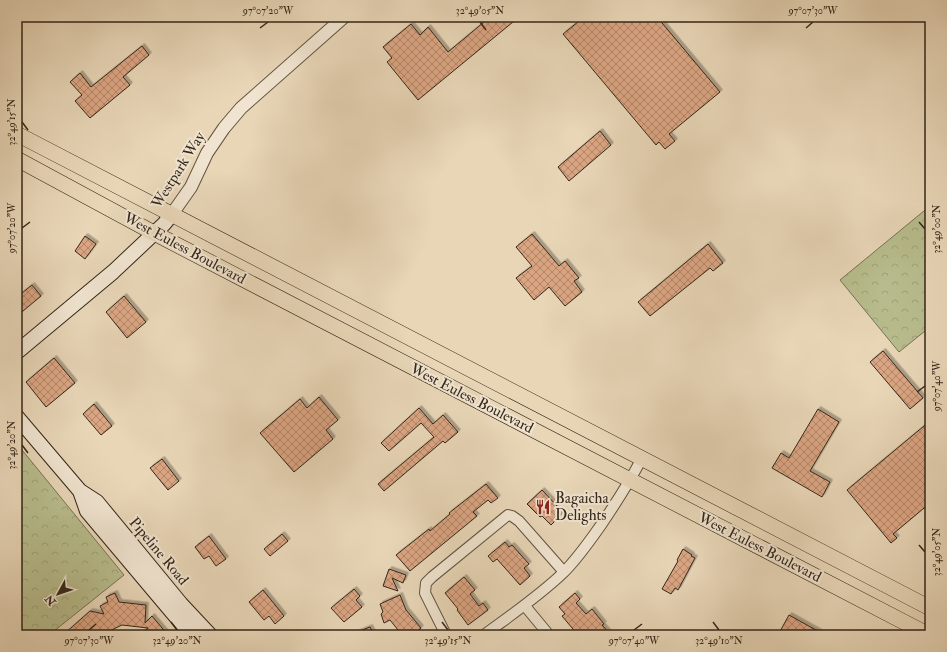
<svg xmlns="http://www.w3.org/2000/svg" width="947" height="652" viewBox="0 0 947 652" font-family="'IM FELL Double Pica',serif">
<defs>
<pattern id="forest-crowns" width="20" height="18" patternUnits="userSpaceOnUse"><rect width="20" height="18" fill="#b8bd8d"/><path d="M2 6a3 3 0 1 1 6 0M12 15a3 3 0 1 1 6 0" fill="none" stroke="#9fa279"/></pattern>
<pattern id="building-cross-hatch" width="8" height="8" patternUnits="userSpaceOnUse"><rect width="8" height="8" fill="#dba582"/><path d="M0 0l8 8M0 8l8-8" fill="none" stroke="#b2866a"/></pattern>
<filter id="shadow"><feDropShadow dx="2.5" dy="-2.5" stdDeviation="0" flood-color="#0004"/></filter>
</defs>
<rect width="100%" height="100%" fill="#e8d6b7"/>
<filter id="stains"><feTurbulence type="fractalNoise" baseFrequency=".005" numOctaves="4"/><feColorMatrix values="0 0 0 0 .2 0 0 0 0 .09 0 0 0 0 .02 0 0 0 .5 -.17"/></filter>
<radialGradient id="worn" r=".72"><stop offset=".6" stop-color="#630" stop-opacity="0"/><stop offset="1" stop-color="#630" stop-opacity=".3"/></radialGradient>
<path fill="url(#forest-crowns)" stroke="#767254" d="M930 206V327L899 352 840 280Z
M17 445H18L124 575 49 635H17Z"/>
<path fill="url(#building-cross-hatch)" stroke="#34271a" filter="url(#shadow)" d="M490 17H519L418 100 387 62 392 58 383 47 411 24 420 35 428 27 448 52Z
M584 17H657L720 92 669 134 675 141 665 149 659 142 656 145 563 34Z
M142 46 149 55 123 77 130 85 90 118 75 101 82 95 70 82 80 73 91 87Z
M600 131 611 145 569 181 558 167Z
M532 234 559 266 565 261 579 278 574 281 582 292 565 306 549 287 534 300 516 278 532 266 516 247Z
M85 236 96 244 85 259 75 251Z
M708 244 723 263 713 271 710 268 650 316 638 302Z
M32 285 41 296 17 316V297Z
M124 296 146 322 127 338 106 312Z
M883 351 923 398 910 409 870 362Z
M54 358 75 383 46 407 26 382Z
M319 397 338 420 326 430 333 439 294 472 260 433 300 399 307 408Z
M94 404 112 426 101 435 83 414Z
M419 408 433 424 443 415 458 432 445 443 443 441 384 491 378 484 434 437 421 423 389 451 381 443Z
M818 409 839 422 810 471 830 482 822 497 772 468 781 453 789 458Z
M930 421V503L893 534 897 538 891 543 847 490Z
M162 459 179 481 168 490 150 468Z
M486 484 498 498 491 503 488 500 473 512 477 516 410 571 396 555 429 529 430 531 450 514 449 513Z
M542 490 557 506 555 508 561 515 551 525 542 516 540 517 527 504Z
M282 534 288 541 270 556 264 549Z
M209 536 226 559 216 566 209 556 204 559 195 547Z
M505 542 509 547 512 545 529 564 524 568 530 576 520 585 497 559 493 562 488 556Z
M683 549 692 555 691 556 695 558 678 590 675 588 671 594 662 589 678 561 677 560Z
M389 569 406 575 403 583 392 578 398 591 383 586Z
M464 577 475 590 470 594 479 606 483 603 488 610 468 625 457 610 458 609 445 593Z
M354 589 360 596 356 600 362 607 344 622 331 608Z
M263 590 284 616 275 624 269 616 264 620 249 602Z
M115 593 119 602 146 605 145 623 152 616 168 635H139L148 628 122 625 101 635H63L90 611 104 614 100 606 108 602 106 597Z
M575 593 580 599 576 603 586 614 592 609 604 624 602 625 611 635H578L562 616 565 614 559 607Z
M400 595 406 610 421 628 413 635H402L390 620 384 623 381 614 383 612 380 604Z
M789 615 825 635H778Z
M370 627 374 635H350Z"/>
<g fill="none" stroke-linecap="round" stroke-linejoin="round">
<g stroke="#615341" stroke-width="12">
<path id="minor" d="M525 606 549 635
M446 635 425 593 426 583 432 577 508 515 512 516 519 521 564 572
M484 635C511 615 539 596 563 573 578 558 589 542 601 525 616 503 630 481 642 458"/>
</g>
<g stroke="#615341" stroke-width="14">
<path id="tertiary" d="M172 214 191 187 207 153 224 128 241 108 344 17"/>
</g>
<g stroke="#34271a" stroke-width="16">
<path id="secondary" d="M17 352 113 272 164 224 172 214
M17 417 80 491 97 502 181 604 210 635
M80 491 87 511 172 612 192 635"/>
</g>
<g stroke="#34271a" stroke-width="16">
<path id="primary" d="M17 134 930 608
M17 159 154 233 929 635"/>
</g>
<use href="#minor" stroke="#f0e4d0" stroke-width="10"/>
<use href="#tertiary" stroke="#f0e4d0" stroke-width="12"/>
<use href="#secondary" stroke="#f0e4d0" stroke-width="14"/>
<use href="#primary" stroke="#e8d6b7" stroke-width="15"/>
</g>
<path fill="none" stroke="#34271a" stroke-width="1.5" d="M480 22 486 30M260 28 268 22M806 28 813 22M22 122 28 130M919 222 925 229M22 228 30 222M917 392 925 386M22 445 28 453M919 545 925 552M171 622 177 630M442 622 448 630M713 622 719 630M89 630 96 624M634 630 642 624"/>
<defs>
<g id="restaurant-bare" transform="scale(1.2)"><path d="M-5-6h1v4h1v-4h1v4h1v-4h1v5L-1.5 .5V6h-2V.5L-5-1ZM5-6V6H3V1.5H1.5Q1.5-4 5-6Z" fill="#8f2418" stroke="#f0e4d0" stroke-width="2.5" paint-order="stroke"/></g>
</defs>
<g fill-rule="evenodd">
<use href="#restaurant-bare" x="543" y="507"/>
</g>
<g text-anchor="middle" stroke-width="4" stroke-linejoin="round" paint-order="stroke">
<g font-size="15" fill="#34271a" stroke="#f0e4d0">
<text transform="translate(178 170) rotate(-58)" y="5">Westpark Way</text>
<text transform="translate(185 248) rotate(28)" y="5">West Euless Boulevard</text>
<text transform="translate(472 398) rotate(27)" y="5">West Euless Boulevard</text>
<text transform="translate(760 547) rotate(27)" y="5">West Euless Boulevard</text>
<text transform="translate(159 551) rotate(50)" y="5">Pipeline Road</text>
</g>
<g font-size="15" fill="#34271a" stroke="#f0e4d0" text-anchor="start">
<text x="555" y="503">Bagaicha<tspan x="555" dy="17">Delights</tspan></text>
</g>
</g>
<rect width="947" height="652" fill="none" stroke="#e8d6b7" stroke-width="44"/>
<g transform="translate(58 594) rotate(230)" stroke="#f0e4d0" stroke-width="3" paint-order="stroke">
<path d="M0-3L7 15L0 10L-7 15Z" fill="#34271a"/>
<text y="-6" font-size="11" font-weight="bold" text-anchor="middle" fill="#34271a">N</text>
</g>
<rect x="22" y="22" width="903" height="608" fill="none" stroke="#34271a" stroke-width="1.5"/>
<g font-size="10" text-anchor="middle" fill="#34271a">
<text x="268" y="14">97°07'20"W</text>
<text x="480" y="14">32°49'05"N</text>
<text x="813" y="14">97°07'30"W</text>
<text transform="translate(11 122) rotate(-90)" y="4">32°49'15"N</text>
<text transform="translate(11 228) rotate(-90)" y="4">97°07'20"W</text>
<text transform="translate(936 229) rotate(-90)" y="4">32°49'00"N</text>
<text transform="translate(936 386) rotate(-90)" y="4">97°07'40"W</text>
<text transform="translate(11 445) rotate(-90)" y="4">32°49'20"N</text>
<text transform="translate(936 552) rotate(-90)" y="4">32°49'05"N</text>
<text x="89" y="644">97°07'30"W</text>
<text x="177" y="644">32°49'20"N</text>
<text x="448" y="644">32°49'15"N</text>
<text x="634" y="644">97°07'40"W</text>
<text x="719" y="644">32°49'10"N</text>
</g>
<rect width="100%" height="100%" filter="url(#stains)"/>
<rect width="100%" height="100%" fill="url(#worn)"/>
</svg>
